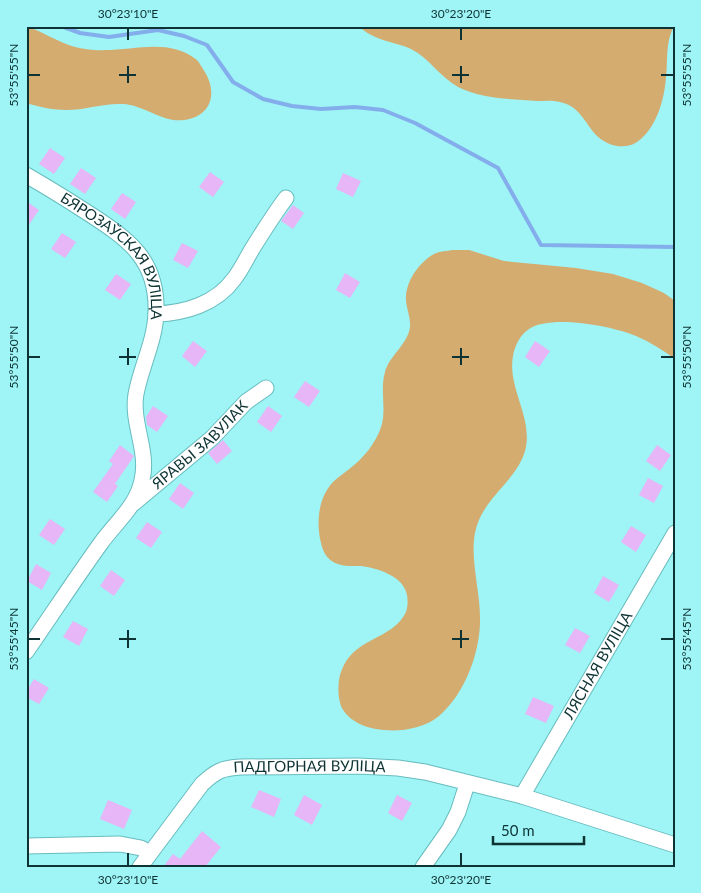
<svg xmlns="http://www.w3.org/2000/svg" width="701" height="893" viewBox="0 0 701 893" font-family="Lato,sans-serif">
<rect width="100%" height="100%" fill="#9ff4f6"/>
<path fill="#d4ac6f" d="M26 26C43 32 58 42 75 47 84 49 96 51 105 50 136 50 170 38 197 60 199 62 201 66 203 69 218 91 213 116 184 120 163 123 144 105 123 104 103 103 85 110 66 110 53 110 41 107 29 104L26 102Z
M359 26H674C665 43 668 60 666 78 664 101 656 129 637 142 624 151 605 145 595 134 584 121 579 106 560 102 552 100 544 101 537 101 511 99 482 99 458 87 440 77 429 58 411 49 394 41 373 41 359 26Z
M453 250H469L504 261 576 268 613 274 642 283 664 293 675 301V359C663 350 650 342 636 336 613 326 550 314 529 329 520 335 515 345 513 356 507 388 534 418 525 451 516 482 481 499 475 533 470 559 480 591 480 617 481 651 465 694 439 716 425 728 401 732 384 730 368 729 348 722 341 706 338 697 338 689 339 680 348 636 389 643 405 614 408 608 408 601 407 595 404 576 377 568 361 566 352 566 344 567 335 563 327 559 323 552 321 543 316 523 318 498 333 482 337 478 343 474 348 470 363 459 377 442 382 424 386 407 380 389 385 372 389 356 408 344 410 327 411 317 405 306 406 295 408 278 420 262 434 254 440 251 447 251 453 250Z"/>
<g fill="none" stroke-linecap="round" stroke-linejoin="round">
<path stroke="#84aeeb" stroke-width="4" d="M61 26 80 33 109 37 158 30 184 36 207 45 233 82 263 99 292 106 321 109 355 107 383 110 415 123 498 168 541 245 675 247"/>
</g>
<path fill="#e6b6f6" d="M50 148 65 158 54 174 39 164Z
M81 168 96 178 85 194 70 184Z
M210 172 224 182 213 197 199 187Z
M343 173 361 181 353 197 336 189Z
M122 193 136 202 125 219 111 209Z
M26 201 39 210 26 229Z
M293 205 304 213 293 229 281 221Z
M62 233 76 242 65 258 51 249Z
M182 243 198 251 188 268 173 260Z
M345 273 360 282 350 298 336 290Z
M116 274 131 284 120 300 105 290Z
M193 341 207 351 195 367 182 356Z
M535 341 550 351 539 367 525 357Z
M305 381 320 391 309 407 294 397Z
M153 406 168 416 157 432 147 425 146 417Z
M268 406 282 416 271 432 257 422Z
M223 440 232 451 217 464 208 453Z
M120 445 134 456 115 484 118 486 107 502 93 492 113 464 109 461Z
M657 445 671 455 660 471 646 461Z
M648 478 663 486 654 503 639 495Z
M180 483 194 493 183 509 169 499Z
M50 519 65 529 54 545 39 535Z
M147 522 162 532 151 548 136 538Z
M631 526 646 535 636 552 621 542Z
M36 564 51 573 42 590 27 581Z
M111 570 125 580 114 596 100 586Z
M603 576 619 585 609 602 594 593Z
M73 621 88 629 79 646 63 637Z
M575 628 590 636 580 653 565 645Z
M34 679 49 688 39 704 26 697V692Z
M533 697 554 706 546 723 525 714Z
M259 790 281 799 274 817 251 807Z
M304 795 322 805 312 825 294 815Z
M397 795 412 803 402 821 388 813Z
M108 800 132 810 124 829 100 819Z
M202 831 221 847 205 867H163L173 854 180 859Z"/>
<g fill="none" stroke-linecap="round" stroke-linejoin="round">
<g stroke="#68bcbe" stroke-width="17">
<g id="street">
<path id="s1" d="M26 175C47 187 68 200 88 213 128 239 158 259 156 313 155 341 141 367 136 394 131 423 149 451 142 480 137 506 116 522 101 543 75 579 51 616 26 652"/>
<path d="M156 314C185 313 216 304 234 279 242 269 247 257 254 246 264 230 274 214 286 198"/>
<path id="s2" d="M134 503 212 438 246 402 266 388"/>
<path id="s3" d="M522 796 675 533"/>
<path d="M26 846 120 844 141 848 149 853"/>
<path id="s4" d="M140 867 202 784C216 771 222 768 241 767L358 766 398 768 425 772 522 796 675 845"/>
<path d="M423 867 449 830 458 812 467 784"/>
</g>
</g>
<use href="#street" stroke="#fff" stroke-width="15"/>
</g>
<path fill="none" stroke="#0e3334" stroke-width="2" d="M128 28V40M461 28V40M128 66V83M461 66V83M28 75H40M119 75H136M452 75H469M661 75H674M128 348V365M461 348V365M28 357H40M119 357H136M452 357H469M661 357H674M128 630V648M461 630V648M28 639H40M119 639H136M452 639H469M661 639H674M128 853V866M461 853V866"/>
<g text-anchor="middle" stroke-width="4.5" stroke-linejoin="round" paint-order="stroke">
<g font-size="15" fill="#0e3334" stroke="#9ff4f6">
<text dy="5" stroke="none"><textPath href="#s1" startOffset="125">БЯРОЗАЎСКАЯ ВУЛІЦА</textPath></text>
<text dy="5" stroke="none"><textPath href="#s2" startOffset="88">ЯРАВЫ ЗАВУЛАК</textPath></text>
<text dy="5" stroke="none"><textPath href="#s3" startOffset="151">ЛЯСНАЯ ВУЛІЦА</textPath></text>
<text dy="5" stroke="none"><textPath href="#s4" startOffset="216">ПАДГОРНАЯ ВУЛІЦА</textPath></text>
</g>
</g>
<rect width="701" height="893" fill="none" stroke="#9ff4f6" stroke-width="55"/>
<path d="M493 836v8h91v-8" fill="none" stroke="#0e3334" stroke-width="2.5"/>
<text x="501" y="836" font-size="15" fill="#0e3334" stroke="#9ff4f6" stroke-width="4" paint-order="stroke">50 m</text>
<rect x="28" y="28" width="646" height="838" fill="none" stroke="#0e3334" stroke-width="2"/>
<g font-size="12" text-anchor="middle" fill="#0e3334">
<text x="128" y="18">30°23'10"E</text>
<text x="461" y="18">30°23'20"E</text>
<text transform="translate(14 75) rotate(-90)" y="4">53°55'55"N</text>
<text transform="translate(687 75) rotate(-90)" y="4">53°55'55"N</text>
<text transform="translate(14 357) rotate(-90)" y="4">53°55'50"N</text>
<text transform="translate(687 357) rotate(-90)" y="4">53°55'50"N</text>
<text transform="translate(14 639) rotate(-90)" y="4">53°55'45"N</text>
<text transform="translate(687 639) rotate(-90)" y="4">53°55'45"N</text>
<text x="128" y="884">30°23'10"E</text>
<text x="461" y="884">30°23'20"E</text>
</g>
</svg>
